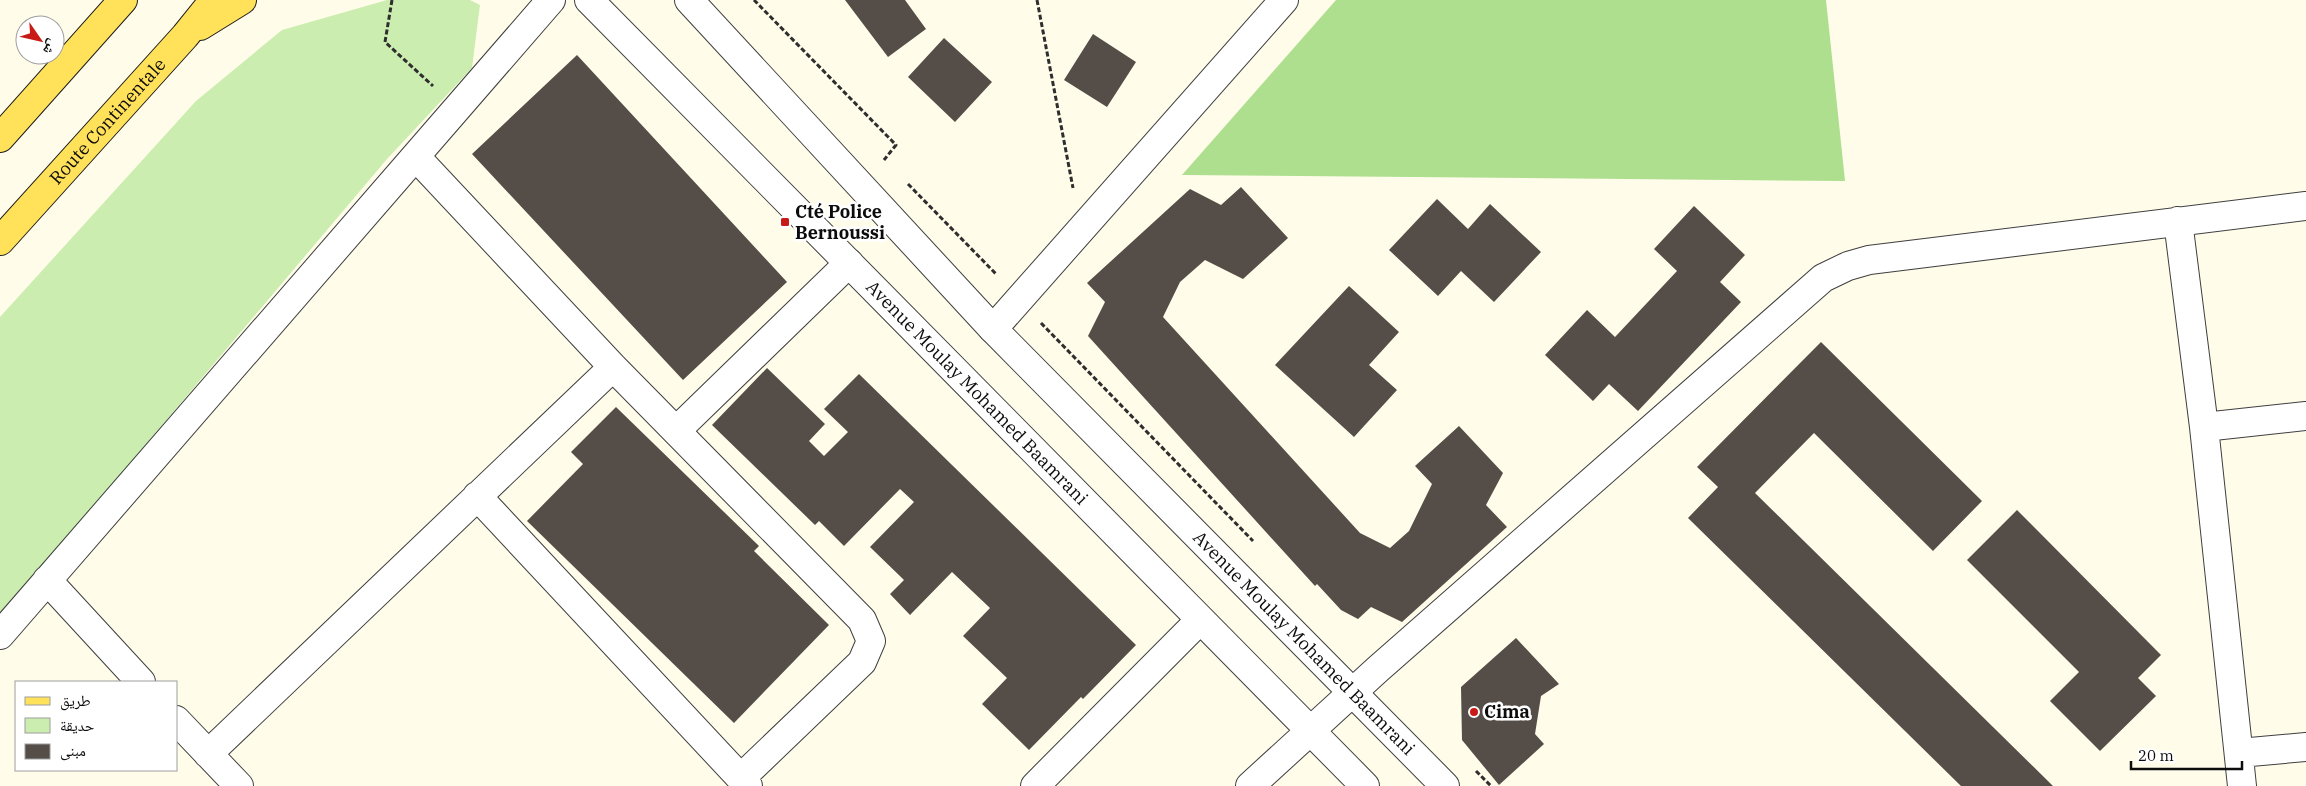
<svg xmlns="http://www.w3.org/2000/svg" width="2306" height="786" viewBox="0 0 2306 786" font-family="'IBM Plex Serif','Noto Naskh Arabic',serif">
<rect width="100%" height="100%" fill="#fffcea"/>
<path fill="#ccedb0" d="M387 0H470L480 5 472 68 387 159 0 617V317L196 101 282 30Z"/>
<path fill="#addf8e" d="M1336 0H1826L1845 181 1182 175Z"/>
<path fill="#554d47" d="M845 0H905L926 29 888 57Z
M1093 34 1136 62 1107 107 1064 80Z
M944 38 992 82 955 122 908 77Z
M577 55 787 282 683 380 472 154Z
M1241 187 1288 238 1243 279 1205 260 1180 282 1163 317 1360 533 1390 548 1409 531 1432 484 1415 466 1459 426 1503 473 1486 505 1507 527 1402 622 1371 607 1358 619 1341 610 1317 584 1315 586 1088 336 1105 302 1087 283 1190 189 1221 205Z
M1437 199 1468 229 1490 204 1541 252 1494 302 1461 271 1438 296 1389 250Z
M1694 206 1745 255 1720 282 1741 302 1638 411 1609 384 1593 401 1545 355 1587 310 1615 337 1677 271 1654 249Z
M1349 286 1399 332 1369 365 1397 390 1354 437 1275 365Z
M1821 342 1982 501 1933 551 1814 433 1755 493 2053 786H1961L1688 518 1718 487 1697 467Z
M767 368 825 424 809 441 824 456 848 432 824 409 859 374 1136 645 1083 699 1081 697 1029 750 982 704 1007 678 963 636 990 608 952 572 910 615 890 594 904 580 870 547 914 502 900 489 844 546 819 521 815 525 712 425Z
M616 407 759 546 754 551 829 625 734 723 527 521 583 464 571 452Z
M2017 510 2161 655 2138 678 2156 696 2100 751 2050 701 2079 672 1967 560Z
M1516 638 1559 684 1541 696 1535 734 1544 744 1499 785 1462 740 1461 687Z"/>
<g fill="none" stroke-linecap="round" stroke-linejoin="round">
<g stroke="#3f3f3f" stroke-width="30">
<path id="minor" d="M416 157 613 367 862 620 871 641 862 662 741 778
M2178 221 2204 427 2242 786
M993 329 1284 0
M2204 427 2306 416
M677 430 849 263
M477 496 748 786
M47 580 141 682
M0 635 551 0
M176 720 239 786
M2239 753 2306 747
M208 754 613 367
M1035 786 1200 620
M1250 786 1378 669 1823 278 1848 266 1869 260 2306 206"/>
</g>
<g stroke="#3f3f3f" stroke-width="30">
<g id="tertiary">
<path id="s1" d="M589 0 1365 786"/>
<path id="s2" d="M689 0 993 329 1445 786"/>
</g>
</g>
<g stroke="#1d1d1d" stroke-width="30">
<g id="primary">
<path d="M200 26 242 0"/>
<path d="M0 138 123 0"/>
<path id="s3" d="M0 241 185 36 214 0"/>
</g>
</g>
<path stroke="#2e2e2e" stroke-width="3" stroke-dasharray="5 2.5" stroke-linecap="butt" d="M392 0 385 42 433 86
M754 0 896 145 884 160
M1037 0 1073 188
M908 184 996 274
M1041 323 1253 541
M1476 771 1491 786"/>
<use href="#minor" stroke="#fff" stroke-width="28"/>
<use href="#tertiary" stroke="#fff" stroke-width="28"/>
<use href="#primary" stroke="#ffe15a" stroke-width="28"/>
</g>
<g fill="#c81a17" stroke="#fff" stroke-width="2">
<rect x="780" y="217" width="10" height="10" rx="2.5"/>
<circle cx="1474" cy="712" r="5"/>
</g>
<g text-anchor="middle" stroke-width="5" stroke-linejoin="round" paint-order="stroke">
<g font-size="18" fill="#0c0c0c" stroke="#fff">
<text dy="6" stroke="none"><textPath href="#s3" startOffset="161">Route Continentale</textPath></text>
<text dy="6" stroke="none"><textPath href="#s1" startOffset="552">Avenue Moulay Mohamed Baamrani</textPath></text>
<text dy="6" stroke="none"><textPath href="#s2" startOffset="890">Avenue Moulay Mohamed Baamrani</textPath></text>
</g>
<g font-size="18" font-weight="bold" fill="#0c0c0c" stroke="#fff" text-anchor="start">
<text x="795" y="218">Cté Police<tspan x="795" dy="21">Bernoussi</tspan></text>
<text x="1484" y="718">Cima</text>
</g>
</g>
<rect x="15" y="681" width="162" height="90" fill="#ffffff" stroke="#9e9e9e"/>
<rect x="25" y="697" width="25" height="8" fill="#ffe15a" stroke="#9e9e9e"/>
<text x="60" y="706" font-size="15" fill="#0c0c0c">طريق</text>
<rect x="25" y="718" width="25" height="15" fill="#ccedb0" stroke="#9e9e9e"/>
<text x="60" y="731" font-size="15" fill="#0c0c0c">حديقة</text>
<rect x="25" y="744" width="25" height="15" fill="#554d47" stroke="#9e9e9e"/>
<text x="60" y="756" font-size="15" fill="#0c0c0c">مبنى</text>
<g transform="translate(40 40) rotate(124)"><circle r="24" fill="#ffffff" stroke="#9e9e9e"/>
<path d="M0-4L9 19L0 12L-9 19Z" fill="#c81a17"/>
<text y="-8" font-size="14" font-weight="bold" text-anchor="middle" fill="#0c0c0c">ش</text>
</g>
<path d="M2131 761v8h111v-8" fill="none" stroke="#0c0c0c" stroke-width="2.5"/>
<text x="2138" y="761" font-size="15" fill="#0c0c0c" stroke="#ffffff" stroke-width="4" paint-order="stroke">20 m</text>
</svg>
